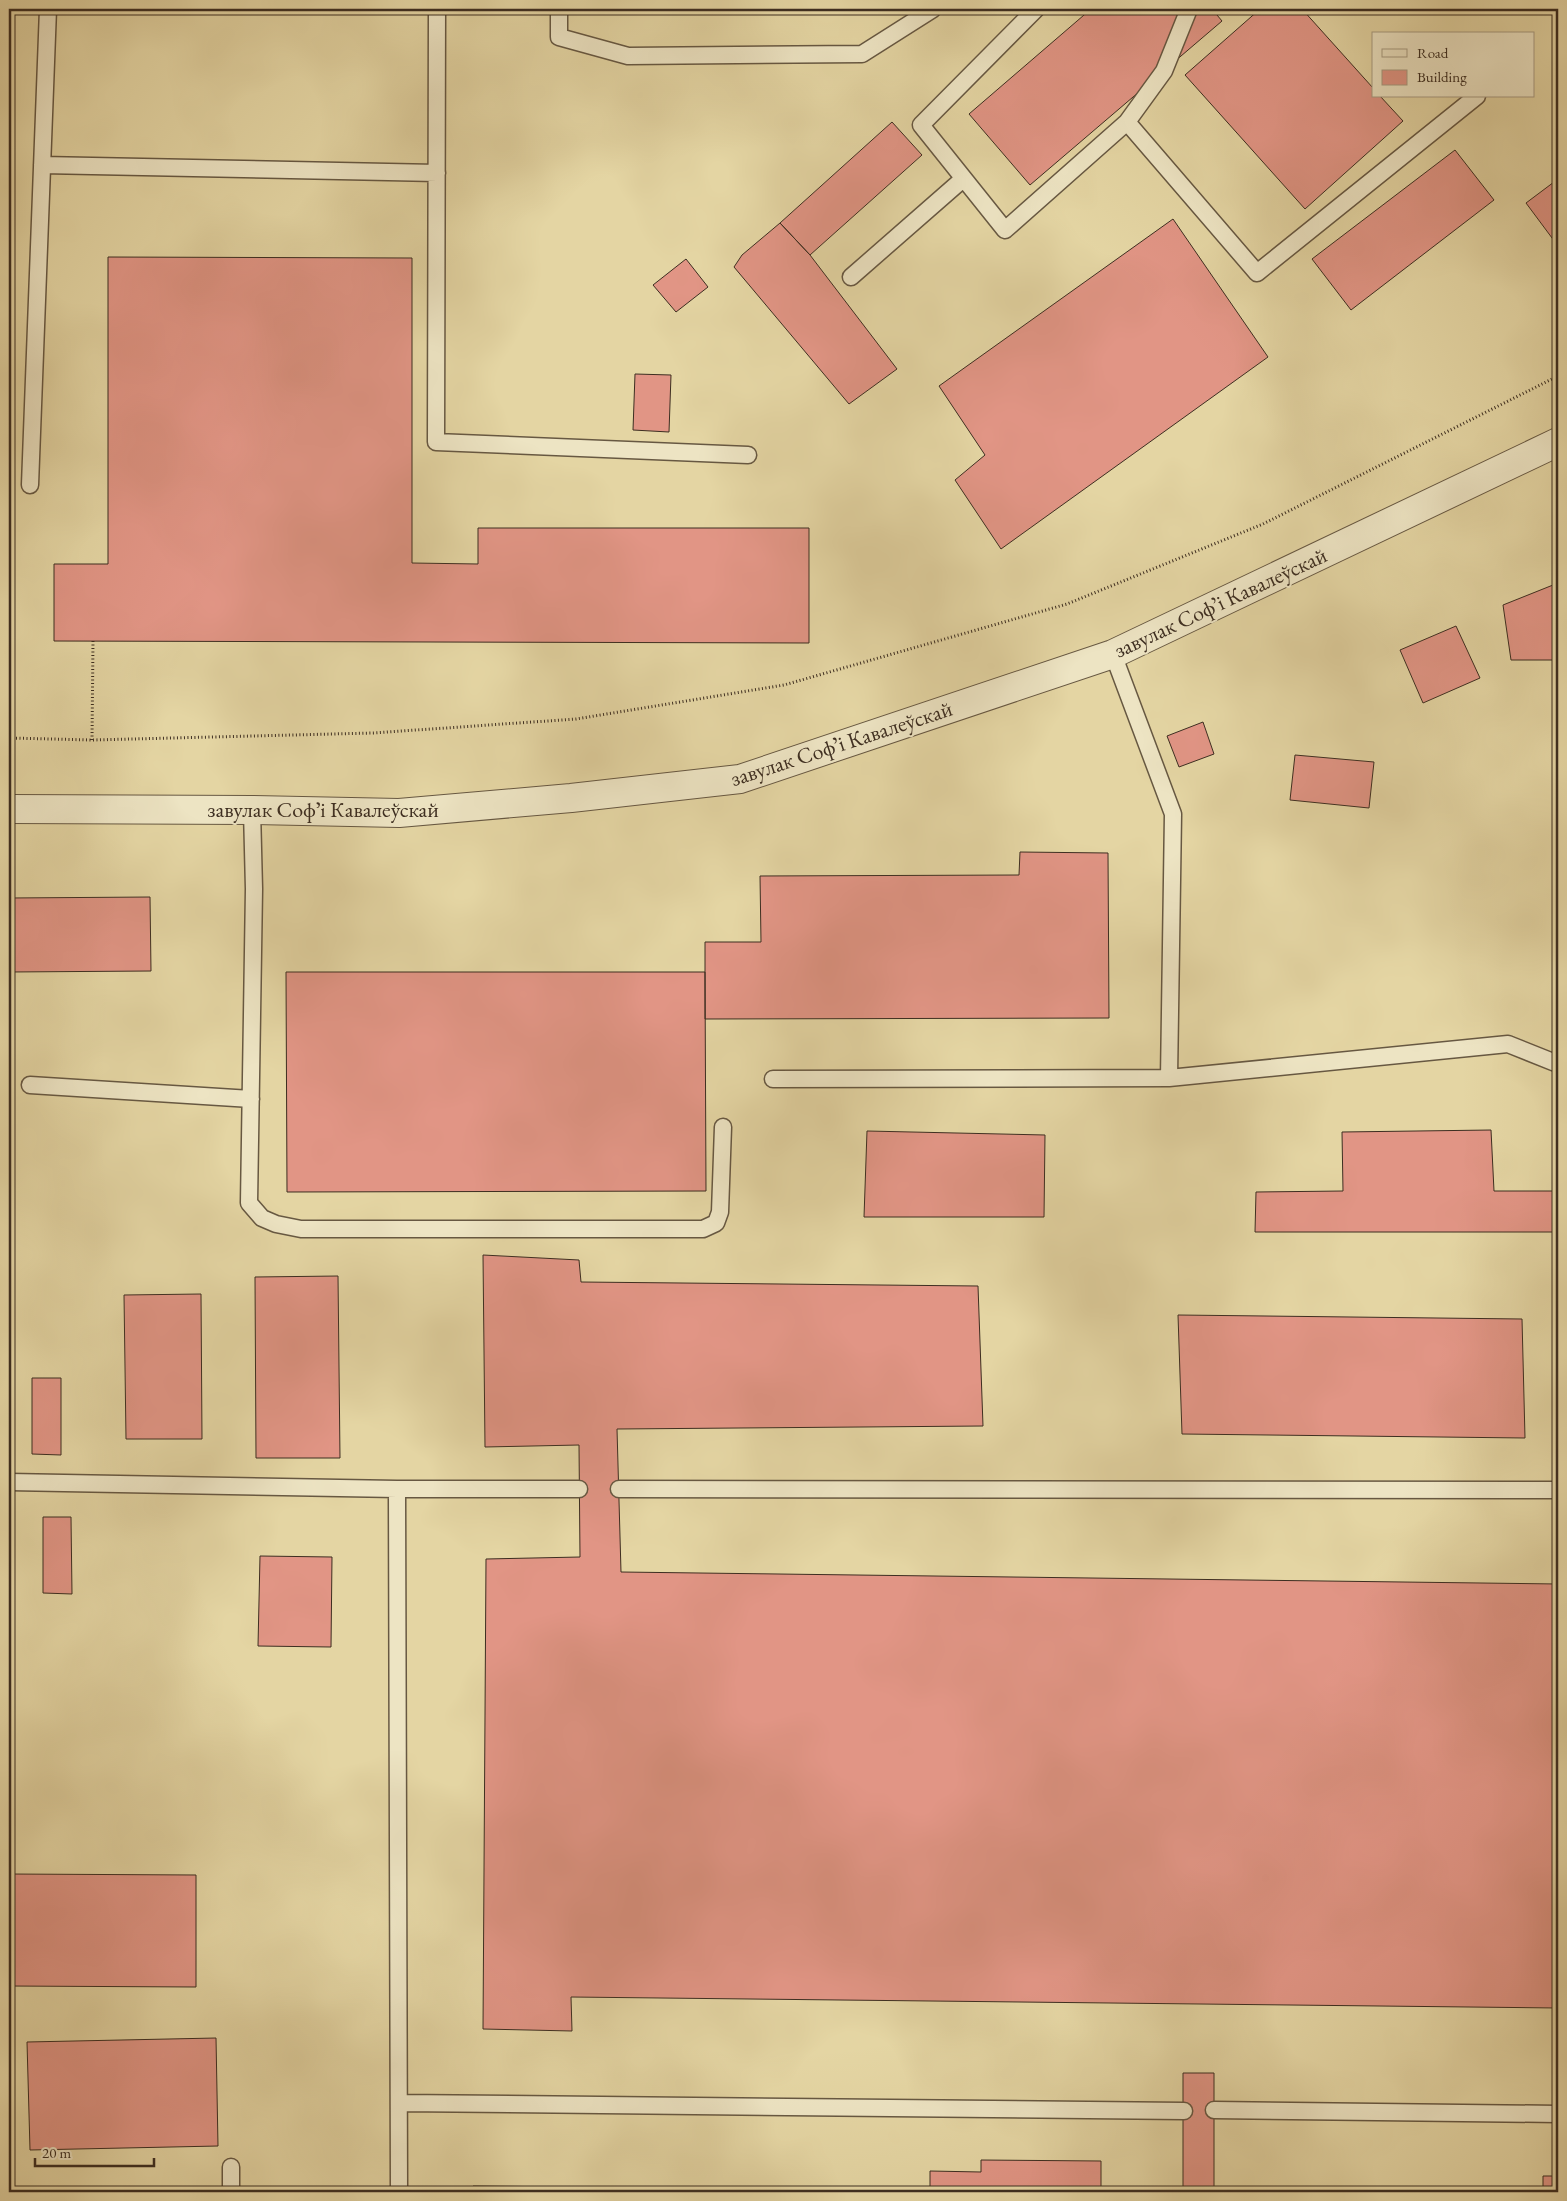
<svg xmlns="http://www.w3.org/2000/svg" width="1567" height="2201" viewBox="0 0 1567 2201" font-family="'EB Garamond',serif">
<rect width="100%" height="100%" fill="#e4d5a3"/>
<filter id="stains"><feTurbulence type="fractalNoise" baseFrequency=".004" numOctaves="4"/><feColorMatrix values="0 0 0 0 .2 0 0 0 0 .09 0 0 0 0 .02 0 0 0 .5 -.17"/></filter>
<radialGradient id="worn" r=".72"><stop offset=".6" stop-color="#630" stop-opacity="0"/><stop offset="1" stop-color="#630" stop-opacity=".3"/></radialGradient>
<path fill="#e19585" stroke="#3d2e21" d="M1091 9H1212L1222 21 1030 185 969 114Z
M1260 9H1302L1373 88V96H1380L1403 121 1305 209 1185 75Z
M892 122 922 155 810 255 780 223Z
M1455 150 1494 200 1351 310 1312 259Z
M1558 179V246L1526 203Z
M1173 219 1268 357 1001 549 955 480 985 455 939 386Z
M780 223 810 255 897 369 849 404 734 267 742 255Z
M108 257 412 258V563L478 564V528H809V643L54 641V564H108Z
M686 259 708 287 676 312 653 285Z
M635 374 671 375 669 432 633 430Z
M1553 585H1558V660H1511L1503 605Z
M1456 626 1480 678 1423 703 1400 650Z
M1203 722 1214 754 1179 767 1167 736Z
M1295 755 1374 762 1369 808 1290 800Z
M1020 852 1108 853 1109 1018 705 1019V942H761L760 876 1019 875Z
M150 897 151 971 9 972V898Z
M286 972H705L706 1191 287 1192Z
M1491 1130 1494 1191H1558V1232H1255L1256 1192 1343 1191 1342 1132Z
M867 1131 1045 1135 1044 1217H864Z
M483 1255 579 1260 581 1282 978 1286 983 1426 617 1429 621 1572 1558 1584V2008L571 1997 572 2031 483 2029 486 1559 580 1557 579 1445 485 1447Z
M338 1276 340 1458H256L255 1277Z
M201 1294 202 1439H126L124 1295Z
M1178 1315 1522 1319 1525 1438 1182 1434Z
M32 1378H61V1455L32 1454Z
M43 1517H71L72 1594 43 1593Z
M260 1556 332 1557 331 1647 258 1646Z
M9 1874 196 1875V1987L9 1986Z
M216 2038 218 2146 30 2150 27 2042Z
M1183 2073H1214V2192H1183Z
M981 2160 1101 2161V2192H930V2171L981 2172Z
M1543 2176H1558V2192H1543Z
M473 2186 573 2187V2192H473Z"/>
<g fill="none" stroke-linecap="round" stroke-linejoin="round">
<g stroke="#675842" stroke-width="19">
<path id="service" d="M437 9 436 442 748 455
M559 9V37L628 56 862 54 933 9
M1036 9 921 125 1005 230 1127 122 1164 71 1189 9
M1127 122 1257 273 1477 96
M42 165 437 173
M851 277 963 179
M30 485 48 9
M1113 654 1173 814 1169 1078
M252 810 254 889 249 1203 262 1218 276 1224 301 1229H703L716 1223 720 1212 723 1127
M773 1079 1169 1078 1508 1044 1558 1064
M30 1085 251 1099
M9 1482 397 1489
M619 1489 1558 1490
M400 2103 1184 2111
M1214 2110 1558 2114
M231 2167V2192
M399 2192 397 1489H579"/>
</g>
<g stroke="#675842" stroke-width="30">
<path id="tertiary" d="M9 809 252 810 399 813 571 798 740 779 1113 654 1558 442"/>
</g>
<path stroke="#3d2e21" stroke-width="3" stroke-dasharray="1 2.5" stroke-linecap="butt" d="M9 738 92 740 373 733 576 719 784 685 1067 604 1263 524 1558 376
M92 740 93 641"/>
<use href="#service" stroke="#ede4c3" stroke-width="16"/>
<use href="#tertiary" stroke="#ede4c3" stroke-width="28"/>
</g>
<g text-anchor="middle" stroke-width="4" stroke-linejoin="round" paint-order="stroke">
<g font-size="22" fill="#3d2e21" stroke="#ede4c3">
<text transform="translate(1220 602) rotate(-25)" y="8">завулак Софʼі Кавалеўскай</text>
<text transform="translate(841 743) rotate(-18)" y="8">завулак Софʼі Кавалеўскай</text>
<text x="323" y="817">завулак Софʼі Кавалеўскай</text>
</g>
</g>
<rect width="1567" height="2201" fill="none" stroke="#e4d5a3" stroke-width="30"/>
<rect x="10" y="10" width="1547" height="2181" fill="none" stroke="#3d2e21" stroke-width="2.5"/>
<rect x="15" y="15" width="1537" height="2171" fill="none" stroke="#3d2e21"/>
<rect x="1372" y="32" width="162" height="65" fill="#ede4c3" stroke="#a79b82"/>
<rect x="1382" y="49" width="25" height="8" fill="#ede4c3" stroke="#a79b82"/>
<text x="1417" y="58" font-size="15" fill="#3d2e21">Road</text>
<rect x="1382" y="70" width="25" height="15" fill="#e19585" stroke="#a79b82"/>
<text x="1417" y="82" font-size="15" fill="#3d2e21">Building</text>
<path d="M35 2158v8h119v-8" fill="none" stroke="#3d2e21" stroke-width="2.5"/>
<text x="42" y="2158" font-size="15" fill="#3d2e21" stroke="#ede4c3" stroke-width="4" paint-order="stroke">20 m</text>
<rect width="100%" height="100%" filter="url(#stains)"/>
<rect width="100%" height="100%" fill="url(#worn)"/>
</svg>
